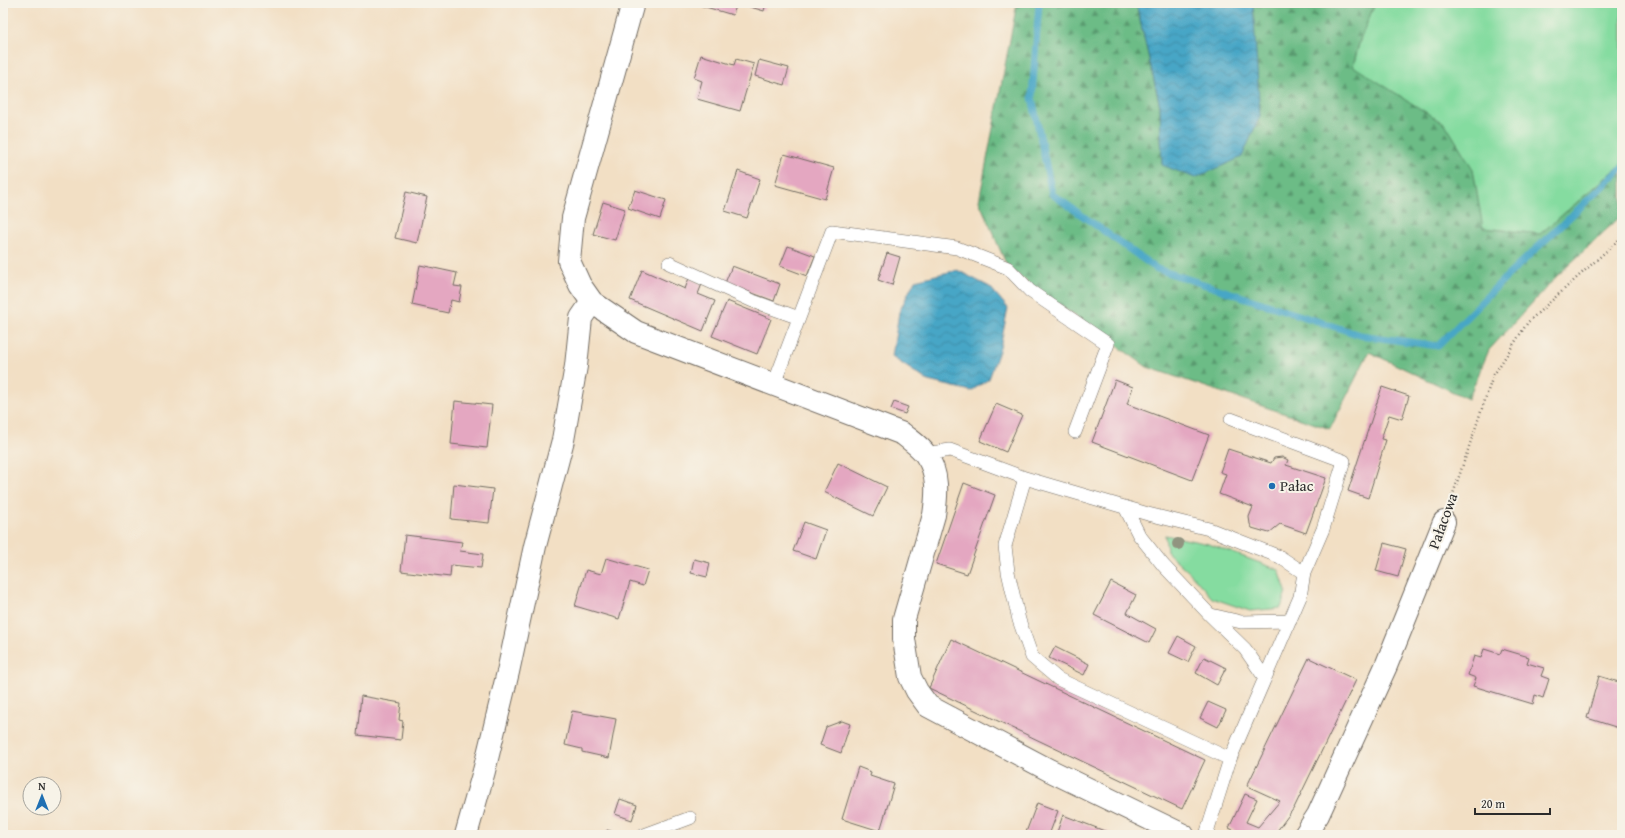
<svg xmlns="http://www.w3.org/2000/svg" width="1625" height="838" viewBox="0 0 1625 838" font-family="'Gentium Book Plus',serif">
<defs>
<pattern id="forest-firs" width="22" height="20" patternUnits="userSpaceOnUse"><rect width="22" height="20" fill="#6cbc86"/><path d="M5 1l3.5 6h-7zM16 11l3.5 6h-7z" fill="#59996e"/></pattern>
<pattern id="water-waves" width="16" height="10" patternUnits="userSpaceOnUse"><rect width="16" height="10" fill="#47a6c6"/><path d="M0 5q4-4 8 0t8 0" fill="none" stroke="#3b87a1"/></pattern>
</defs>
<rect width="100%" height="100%" fill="#f7f3e8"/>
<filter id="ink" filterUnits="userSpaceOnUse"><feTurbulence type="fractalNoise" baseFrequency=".025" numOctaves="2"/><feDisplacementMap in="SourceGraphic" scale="8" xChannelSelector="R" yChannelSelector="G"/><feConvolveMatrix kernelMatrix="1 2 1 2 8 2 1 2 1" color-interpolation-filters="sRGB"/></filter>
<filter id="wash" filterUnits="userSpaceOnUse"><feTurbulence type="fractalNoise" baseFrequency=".012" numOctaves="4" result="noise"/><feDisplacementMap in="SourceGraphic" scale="16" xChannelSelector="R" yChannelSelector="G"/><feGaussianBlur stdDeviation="0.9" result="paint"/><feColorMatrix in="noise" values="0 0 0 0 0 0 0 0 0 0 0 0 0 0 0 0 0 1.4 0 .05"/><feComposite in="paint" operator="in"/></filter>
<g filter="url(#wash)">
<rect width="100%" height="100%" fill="#f2dfc4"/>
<path fill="#85dca0" stroke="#588466" d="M1375 3H1622V164L1540 234 1482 228 1473 169 1353 66 1360 40Z
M1165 535 1209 544 1279 570 1286 591 1281 608 1250 611 1212 598 1190 573 1167 552Z"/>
<path fill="url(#forest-firs)" stroke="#4c7458" d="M1017 3H1136L1160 106 1162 165 1255 45 1253 3H1375L1360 40 1353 66 1446 125 1473 169 1483 228 1540 234 1622 164V215L1556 277 1489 350 1468 399 1369 352 1330 429 1147 367 1008 268 979 201Z"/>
<path fill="url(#water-waves)" stroke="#396878" d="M1136 3H1253L1260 116 1242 157 1195 178 1162 165 1160 106Z
M957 270 990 287 1008 308 1000 348 989 379 971 391 928 381 892 357 899 312 915 280Z"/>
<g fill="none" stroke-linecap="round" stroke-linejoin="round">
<path stroke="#47a6c6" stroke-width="7" d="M1039 3 1032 97 1052 194 1157 269 1360 335 1438 346 1503 280 1622 168"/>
</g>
<g id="blocks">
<path fill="#e4a7c1" d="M692 3H737L733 15Z
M747 3H766L764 11 747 6Z
M701 55 734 65 736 59 754 64 740 111 697 99 702 81 694 78Z
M759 60 789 68 784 85 755 76Z
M784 154 834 168 825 199 775 185Z
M738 171 760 179 747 218 725 211Z
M635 190 666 200 660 219 628 208Z
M406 192 427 197 417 243 395 238Z
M603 202 625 209 615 240 593 234Z
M788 246 815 256 807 276 780 266Z
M887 253 900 257 892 285 878 280Z
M420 265 457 273 454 286 462 287 459 302 451 300 448 313 412 305Z
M732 266 780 284 774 301 725 283Z
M642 270 685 289 689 278 702 284 698 294 715 301 703 331 630 300Z
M727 301 771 319 757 354 712 336Z
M1115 380 1133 387 1127 404 1209 435 1192 480 1092 442Z
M1382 387 1409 396 1402 419 1389 415 1381 439 1386 440 1368 498 1348 491Z
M455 401 492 405 487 448 451 444Z
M894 402 908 407 905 414 891 409Z
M996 404 1022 415 1006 452 980 441Z
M1228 449 1271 463 1274 458 1282 457 1288 460 1286 465 1326 478 1306 533 1280 524 1269 533 1252 528 1250 524 1249 517 1253 507 1219 494 1226 474 1220 472Z
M838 463 887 487 873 516 824 492Z
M964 483 995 495 967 574 936 564Z
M454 484 493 489 489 523 451 519Z
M804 522 826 530 816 559 793 551Z
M405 535 462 542 460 551 483 554 481 568 451 565 450 577 401 571Z
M1384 543 1406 549 1398 577 1376 571Z
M606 558 648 570 643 586 630 582 619 619 575 606 586 570 601 574Z
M694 559 710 563 707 577 691 573Z
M1111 582 1136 595 1127 613 1156 629 1149 643 1094 615Z
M1178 636 1196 646 1188 662 1169 653Z
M951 639 1205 760 1182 809 929 688Z
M1055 647 1089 664 1084 675 1049 658Z
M1484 649 1500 654 1502 649 1529 657 1527 663 1544 668 1541 676 1549 679 1543 698 1535 695 1533 704 1473 686 1476 678 1468 675 1474 656 1481 658Z
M1204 657 1226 668 1217 685 1196 673Z
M1309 658 1356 680 1294 808 1274 835H1243L1229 828 1245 794 1257 799 1246 822 1258 827 1280 801 1247 786Z
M1599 676 1622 683V729L1587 718Z
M361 696 401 703 399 720 403 721 401 740 357 735Z
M1208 702 1226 710 1218 727 1200 718Z
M572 711 616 719 609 758 582 752V749L565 745Z
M842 721 850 724 841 753 820 745 826 727Z
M858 767 871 772 870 776 894 784 880 831 842 819Z
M620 799 637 805 632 820 615 814Z
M1037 803 1058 811 1049 835H1025Z
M1063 815 1115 835H1056Z
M607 830 624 835H605Z"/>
</g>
</g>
<g filter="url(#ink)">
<use href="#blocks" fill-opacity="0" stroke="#716a61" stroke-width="1"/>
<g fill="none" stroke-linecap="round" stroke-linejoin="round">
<g stroke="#716a61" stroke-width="14">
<path id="service" d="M669 263 753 301 799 318
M774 384 832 231 957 248 1008 268 1030 291 1108 344 1075 432
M1231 419 1344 461 1323 529 1304 573
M926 454 950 450 1025 478 1148 514 1209 529 1280 557 1304 573 1300 597 1230 759 1206 835
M1025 478 1005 546 1008 572 1019 620 1032 657 1058 679 1230 759
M1125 507 1139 535 1163 565 1210 615 1245 649 1265 678
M1211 615 1241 622 1290 621
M644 835 690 818"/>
</g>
<g stroke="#716a61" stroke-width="24">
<path id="minor" d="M633 3 573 218 569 261 580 285 592 302 636 332 903 434C910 440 921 447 926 455 939 473 937 495 934 515L904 619V639L910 677 917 691 928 706 1049 770 1183 835
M466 835 484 771 508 672 535 546 563 440 576 366 581 318 592 302
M1305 835 1318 815 1386 666 1444 522"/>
</g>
<path stroke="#716a61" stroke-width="2.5" stroke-dasharray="1 3" stroke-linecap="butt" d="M1451 500 1493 376 1528 322 1622 237"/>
<use href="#service" stroke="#fff" stroke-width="13"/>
<use href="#minor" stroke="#fff" stroke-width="22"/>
</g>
<circle fill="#919480" cx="1178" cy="544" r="6"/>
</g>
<circle fill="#1f6fb2" stroke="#f7f3e8" stroke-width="1.5" cx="1272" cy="486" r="4"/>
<g text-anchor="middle" stroke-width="4" stroke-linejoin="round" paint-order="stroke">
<g font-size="15" fill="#2b2b2b" stroke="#f7f3e8" text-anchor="start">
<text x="1280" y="491">Pałac</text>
</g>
<g font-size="15" fill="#2b2b2b" stroke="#f7f3e8">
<text transform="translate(1443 521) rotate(-70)" y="5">Pałacowa</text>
</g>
</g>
<rect width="1625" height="838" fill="none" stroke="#f7f3e8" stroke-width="16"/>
<g transform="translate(42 796)"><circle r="19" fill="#f7f3e8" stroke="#a5a39c"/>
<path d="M0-3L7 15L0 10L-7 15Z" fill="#1f6fb2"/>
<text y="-6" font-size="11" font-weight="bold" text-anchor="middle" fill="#2b2b2b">N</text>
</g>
<path d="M1475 808v6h75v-6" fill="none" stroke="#2b2b2b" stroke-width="2"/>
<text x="1481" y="808" font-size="12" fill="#2b2b2b" stroke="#f7f3e8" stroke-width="3" paint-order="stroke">20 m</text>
</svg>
